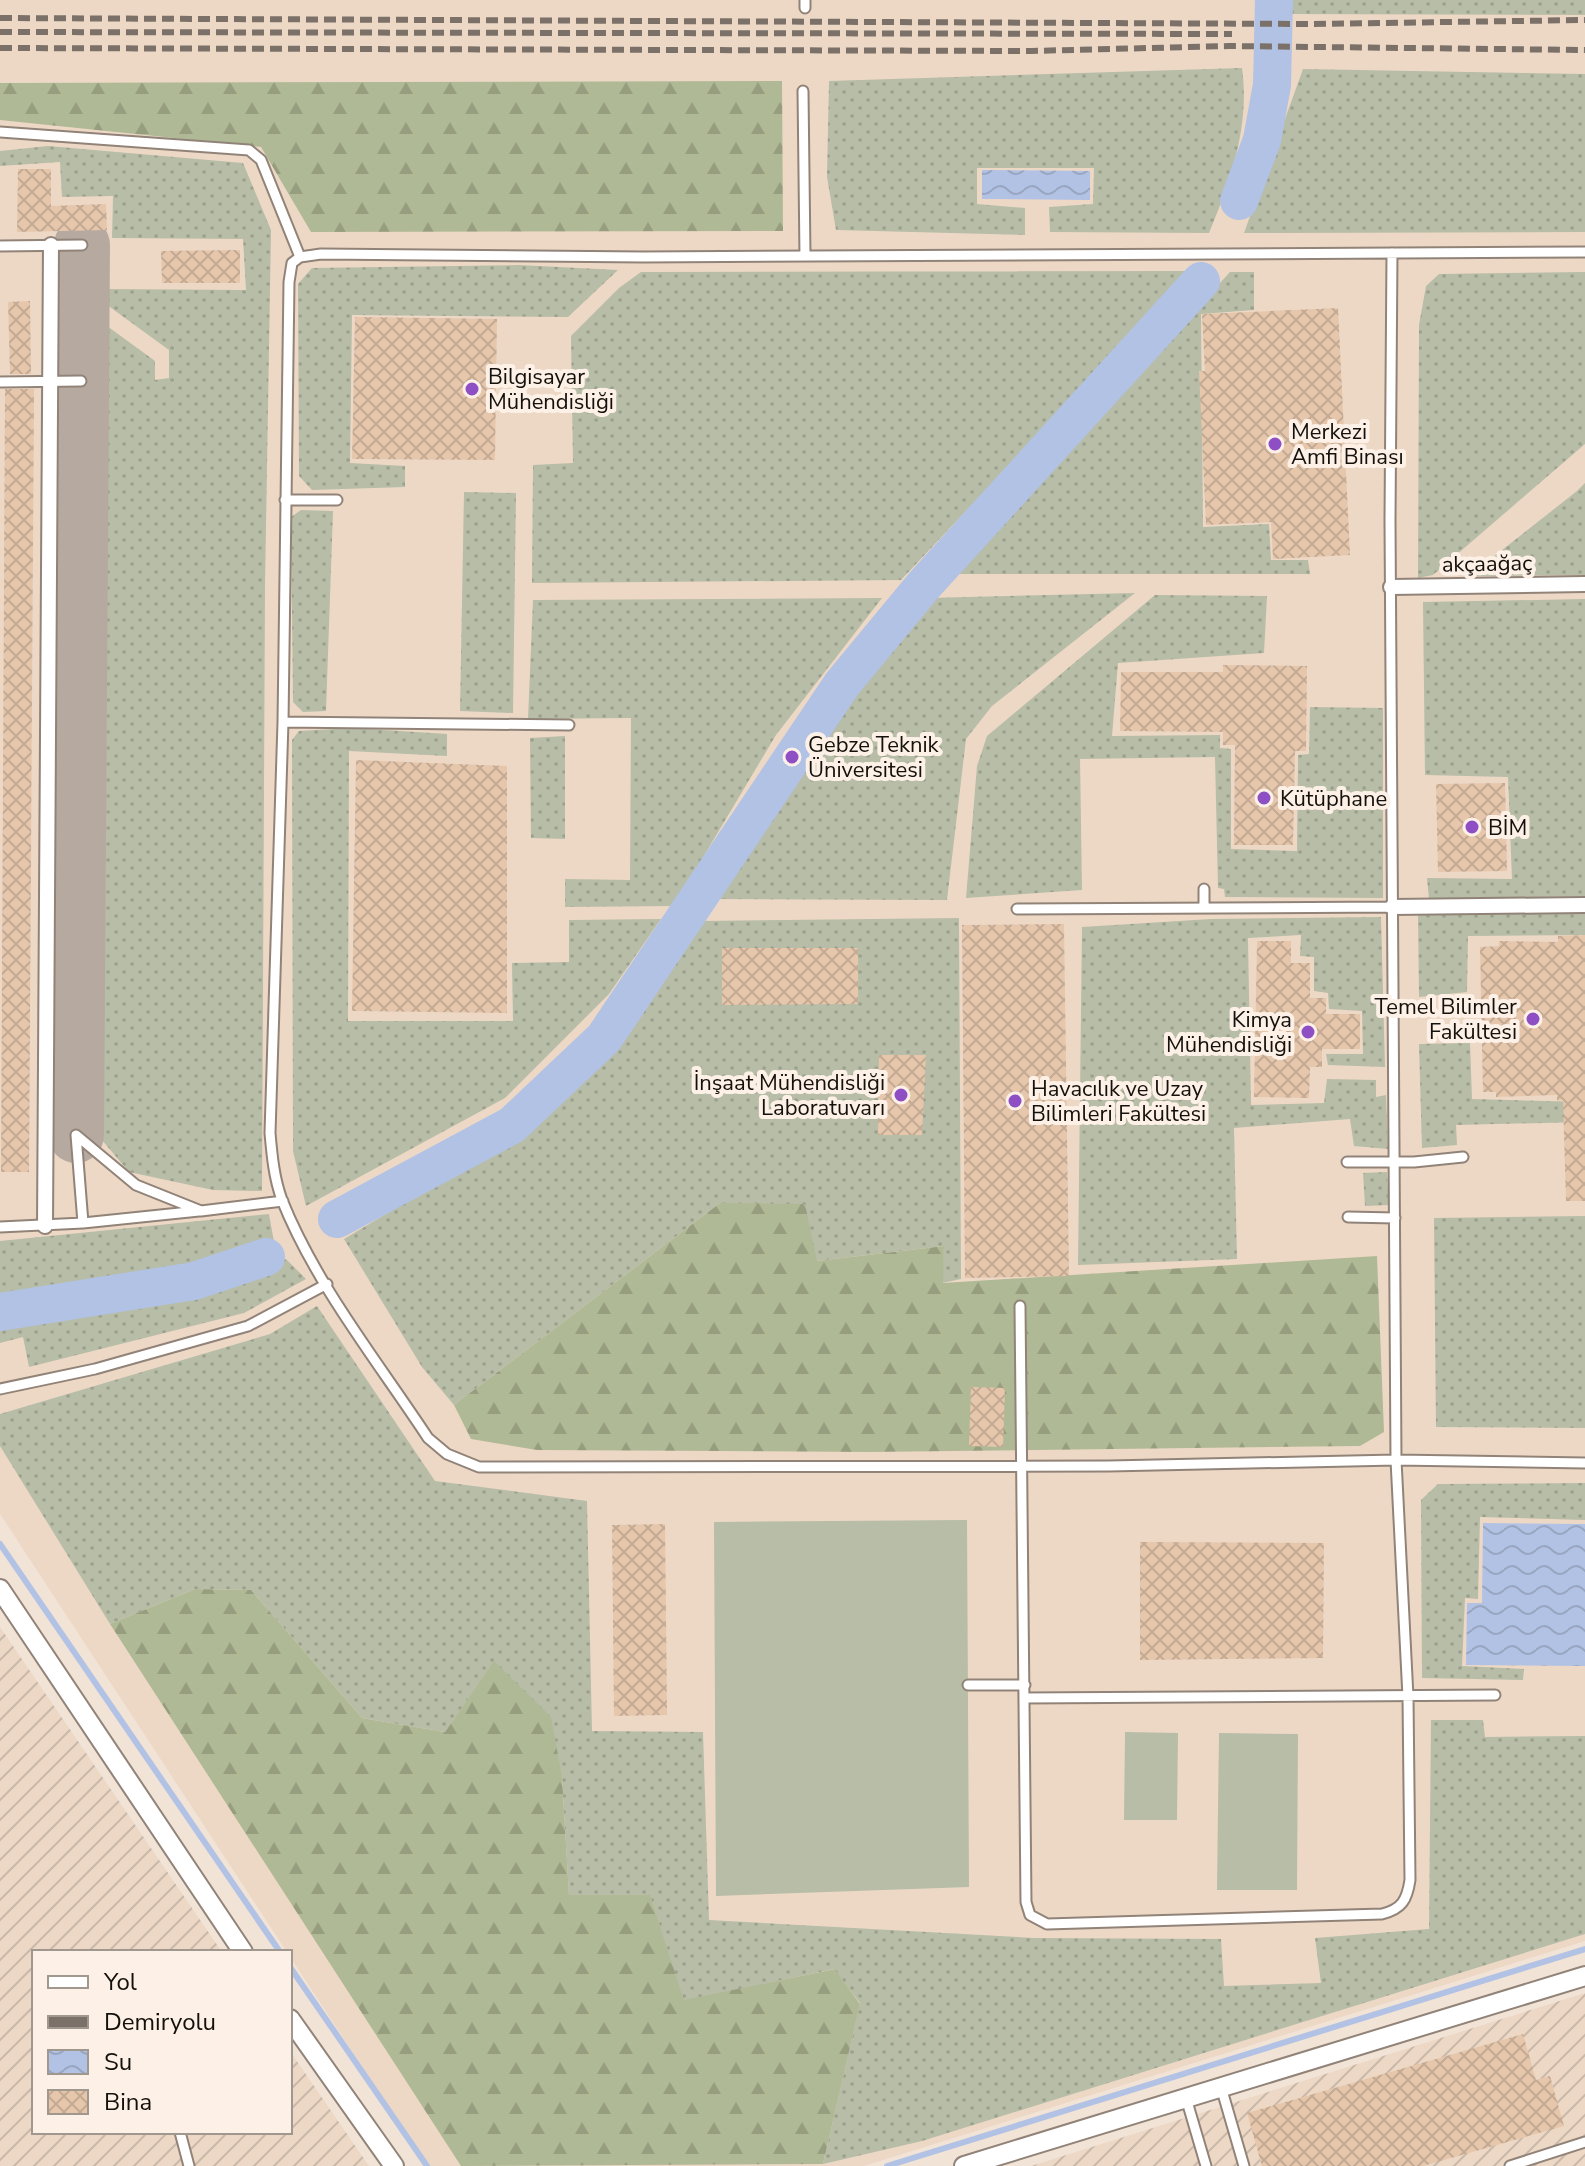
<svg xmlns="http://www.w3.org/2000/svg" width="1585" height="2166" viewBox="0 0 1585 2166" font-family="'Nunito Sans',sans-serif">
<defs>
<pattern id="industrial-furrows" width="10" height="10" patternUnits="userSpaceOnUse" patternTransform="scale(2)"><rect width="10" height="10" fill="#edd8c6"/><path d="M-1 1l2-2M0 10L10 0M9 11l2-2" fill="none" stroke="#cab8a9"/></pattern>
<pattern id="grass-dots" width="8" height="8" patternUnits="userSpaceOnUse" patternTransform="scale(2)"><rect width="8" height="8" fill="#b7bda6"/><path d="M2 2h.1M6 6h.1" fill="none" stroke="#9ca18e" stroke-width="1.8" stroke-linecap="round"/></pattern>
<pattern id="forest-firs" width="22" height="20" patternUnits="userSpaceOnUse" patternTransform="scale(2)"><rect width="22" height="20" fill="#b0b995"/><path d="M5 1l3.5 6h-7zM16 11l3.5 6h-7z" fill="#969e7f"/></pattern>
<pattern id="water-waves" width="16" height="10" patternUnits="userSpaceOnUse" patternTransform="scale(2)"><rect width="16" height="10" fill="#b2c2e4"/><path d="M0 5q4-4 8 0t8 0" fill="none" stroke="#98a6c2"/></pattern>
<pattern id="building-cross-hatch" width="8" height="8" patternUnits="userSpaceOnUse" patternTransform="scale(2)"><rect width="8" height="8" fill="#e6c7ac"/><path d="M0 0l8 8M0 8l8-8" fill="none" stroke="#c4aa93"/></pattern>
</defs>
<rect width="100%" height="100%" fill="#f2e3d7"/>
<path fill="#edd8c6" d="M0 0H1585V1941L864 2166H427L0 1514Z"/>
<path fill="url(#industrial-furrows)" d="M0 1627 222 1952H34V2132H290V2051L369 2166H0Z
M1585 1993V2166H1031Z"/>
<path fill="url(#grass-dots)" d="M1585 0V15L1280 14V1L1283 0Z
M1242 68C1250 126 1231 180 1209 233L1050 232 1049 207 1093 204 1094 168H977V204L1025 208V235L836 230 827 177 829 81Z
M1303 69 1585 74V232L1244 233Z
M48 146 243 163 271 230 265 586 262 1191 213 1190 129 1172 102 1140 103 323 155 361V380L169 378V350L103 302 104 289 246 290 243 239 112 238 113 196 62 197 60 162 0 166V151Z
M519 265 618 270 568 317 352 315 350 463 405 466V487L312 490 299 476 298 284 312 268Z
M1192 271 901 580 532 583 533 465 573 463 571 336 619 288 641 272Z
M1230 272H1254V310L1201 314 1203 527 1269 524 1271 560H1308L1310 574H954Z
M1585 272V444L1433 575 1418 578 1419 325 1426 286 1439 274Z
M1585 483V575L1469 576 1577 491Z
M464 492 516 493 513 713 460 711Z
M301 510 333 511 326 711 303 712 293 702 291 517Z
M1135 593 992 706 966 739 947 900 715 899 850 692 928 598Z
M1155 595 1267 596 1264 653 1118 663 1112 736 1220 735V748L1231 749V849L1297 851 1298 755 1309 754 1310 707 1383 708V898L1225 897 1224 889 1218 888 1215 757 1080 759 1082 890 966 898 977 766 987 736Z
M882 598 776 735 674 906 565 907V879L630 880 631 718 528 719 533 600Z
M1585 599V896L1429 899 1427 878 1512 879 1508 777 1425 775 1423 602Z
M352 728 447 734V756L349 751 348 1021H513L512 963 569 962V920L661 919 609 994 505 1098 306 1206 293 1151 292 740 299 731Z
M565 736V839L531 838 530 738Z
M1418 913 1585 914V935L1468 936 1467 992 1419 997Z
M1381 917 1385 1067 1328 1065 1326 1054H1363L1362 1011 1329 1009 1328 993 1314 991V957L1300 956 1301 935 1248 938 1251 1105 1324 1103 1327 1079 1376 1080V1097L1386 1095 1388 1149 1354 1146 1350 1119 1234 1128 1237 1259 1078 1265 1082 927 1211 919Z
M959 918 961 1279 942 1283 944 1246 817 1261 720 1203 454 1405 422 1367 344 1239 524 1132 619 1033 699 921Z
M1470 1043 1472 1099 1585 1102V1122L1456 1125 1457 1145 1422 1148 1419 1044Z
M1387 1172 1389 1205 1365 1206 1363 1173Z
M269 1214 274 1242 194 1270 0 1301V1241Z
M1585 1216V1428L1436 1427 1434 1218Z
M286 1259 306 1279 244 1313 29 1367 23 1337 0 1343V1320L240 1281Z
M317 1306 435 1481 587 1501 592 1731 703 1732 709 1920 1034 1938 1221 1939 1224 1986 1321 1983 1315 1938 1429 1929 1431 1720H1483L1485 1737 1585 1736V1934L922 2141 823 2164 860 2003 834 1969 684 2001 650 1896H569L562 1777 494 1662 445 1732 362 1718 251 1590 195 1589 110 1624 0 1446V1414L270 1334Z
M1585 1483V1520L1480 1517 1478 1599 1465 1598 1462 1666 1524 1669 1523 1680 1422 1678 1421 1500 1438 1484Z"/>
<path fill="url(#forest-firs)" d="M782 81 783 231 311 232 261 147 0 120V83Z
M720 1203 805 1204 817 1261 944 1246 943 1283 1377 1256 1384 1432 1360 1446 869 1452 537 1450 471 1439 454 1405Z
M195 1589 251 1590 362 1718 445 1732 494 1661 551 1717 562 1777 569 1895H650L684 2000 835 1969 860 2004 823 2164 461 2166 110 1624Z"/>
<path fill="#b7bda6" d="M967 1520 969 1887 716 1896 714 1522Z
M1125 1732 1178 1733 1177 1820H1124Z
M1219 1733 1298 1734 1297 1890H1217Z"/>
<path fill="url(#water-waves)" d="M982 170 1090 171V200L982 199Z
M1483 1523 1585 1524V1666L1466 1665 1467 1603H1482Z"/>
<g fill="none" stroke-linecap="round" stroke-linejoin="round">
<path stroke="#b2c2e4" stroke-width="6" d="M0 1544 280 1952
M290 1967 427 2166
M887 2166 1585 1949"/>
<path stroke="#b2c2e4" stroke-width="38" d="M1239 201 1262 140 1272 85 1274 0
M337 1219 512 1125 604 1038 842 684 924 585 1201 281
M0 1312 194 1281 266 1257"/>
<path stroke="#b6aaa0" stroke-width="56" d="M76 1135 82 245"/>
</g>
<path fill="url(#building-cross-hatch)" d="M18 169H51V206L106 204 107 230 17 232Z
M240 250V283H162L161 251Z
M30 301 31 374H10L8 302Z
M1338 308 1350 555 1273 559 1271 522 1206 525 1199 371H1205L1202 314Z
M355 317 497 319 495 460 352 459Z
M5 389H34L29 1172H1Z
M1223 665 1307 666 1306 751H1295L1293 845H1234L1235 745H1223V732L1120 731 1121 672H1223Z
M356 760 507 766V1013L352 1011Z
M1505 783 1507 871 1438 872 1436 784Z
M1064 924 1069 1276 965 1278 962 925Z
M1585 935V1201H1566L1563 1100 1557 1101V1095L1496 1097V1092H1483L1480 947 1499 946V941L1558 942V936Z
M1257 941H1291V963H1310V998H1326V1014H1360V1049H1322V1067H1310L1309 1098 1254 1097Z
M722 948H858V1004L722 1005Z
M879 1055H926L922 1135H878Z
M971 1387 1005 1388 1003 1447 969 1446Z
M665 1524 667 1715 614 1716 612 1525Z
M1140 1542 1324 1543 1323 1658 1140 1660Z
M1523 2034 1536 2080 1550 2076 1564 2126 1423 2166H1262L1247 2113Z"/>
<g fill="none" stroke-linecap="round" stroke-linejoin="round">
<g stroke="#918378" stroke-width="13">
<path id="service" d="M805 0V8
M803 91 805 256
M0 132 249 150 261 160 300 257
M0 246 82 245
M1585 252 643 257 321 254 300 257 292 263 289 282 283 722 270 1133C272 1156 274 1178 282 1200 316 1285 378 1362 428 1438L447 1454 479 1467 1109 1466 1396 1460 1585 1463
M0 382 81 381
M285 500H337
M283 722 569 725
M1204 889V906
M1017 909 1392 907
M76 1135 136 1185 201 1211 283 1201
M76 1135 83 1223 199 1211
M1347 1162H1414L1463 1157
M1348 1217 1395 1218
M0 1227 83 1223
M1020 1306 1026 1902 1030 1915 1047 1924 1382 1914C1402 1909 1407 1900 1410 1880L1408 1697 1396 1460 1390 520 1392 253
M0 1389 95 1369 248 1326 327 1284
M968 1685H1025
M1025 1698 1495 1695
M1221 2087 1244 2166
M1186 2098 1206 2166
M180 2132 189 2166
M1510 2166 1585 2142"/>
</g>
<g stroke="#918378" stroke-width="18">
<path id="pedestrian" d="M1391 587 1585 584
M1392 907 1585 905
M45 1226 51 245"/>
</g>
<g stroke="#918378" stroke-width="22">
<path id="minor" d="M0 1589 243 1952
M290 2019 394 2166
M964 2166 1585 1976"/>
</g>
<use href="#service" stroke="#fff" stroke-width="9"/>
<use href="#pedestrian" stroke="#fff" stroke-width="14"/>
<use href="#minor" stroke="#fff" stroke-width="18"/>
<path stroke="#7b7169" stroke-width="6" stroke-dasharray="12 6" stroke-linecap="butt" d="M0 18 1311 24 1585 20
M0 32 1232 34
M0 48 1031 51 1229 46 1585 50"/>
</g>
<g fill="#8e4ec4" stroke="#fdf1e7" stroke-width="3">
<circle cx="472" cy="389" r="8"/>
<circle cx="1275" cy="444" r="8"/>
<circle cx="792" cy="757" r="8"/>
<circle cx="1264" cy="798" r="8"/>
<circle cx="1472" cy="827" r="8"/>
<circle cx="1533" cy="1019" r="8"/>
<circle cx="1308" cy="1032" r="8"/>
<circle cx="901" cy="1095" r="8"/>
<circle cx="1015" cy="1101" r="8"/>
</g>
<g text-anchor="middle" stroke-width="8" stroke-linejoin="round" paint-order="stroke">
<g font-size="22" fill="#14100b" stroke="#fdf1e7" text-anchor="start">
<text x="488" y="384">Bilgisayar<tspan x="488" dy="25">Mühendisliği</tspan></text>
<text x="1291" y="439">Merkezi<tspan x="1291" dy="25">Amfi Binası</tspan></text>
<text x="808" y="752">Gebze Teknik<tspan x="808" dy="25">Üniversitesi</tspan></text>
<text x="1280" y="806">Kütüphane</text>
<text x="1488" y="835">BİM</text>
<text x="1517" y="1014" text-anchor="end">Temel Bilimler<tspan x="1517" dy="25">Fakültesi</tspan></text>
<text x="1292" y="1027" text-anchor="end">Kimya<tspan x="1292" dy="25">Mühendisliği</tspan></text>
<text x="885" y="1090" text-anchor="end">İnşaat Mühendisliği<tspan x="885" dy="25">Laboratuvarı</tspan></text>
<text x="1031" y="1096">Havacılık ve Uzay<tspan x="1031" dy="25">Bilimleri Fakültesi</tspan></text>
</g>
<g font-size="22" fill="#14100b" stroke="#fdf1e7">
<text transform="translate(1487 563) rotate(-1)" y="8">akçaağaç</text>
</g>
</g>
<rect x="32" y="1950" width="260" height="184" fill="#fdf1e7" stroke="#a0978f" stroke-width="2"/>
<rect x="48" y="1976" width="40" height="12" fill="#ffffff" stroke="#a0978f" stroke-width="2"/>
<text x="104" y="1990" font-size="24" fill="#14100b">Yol</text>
<rect x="48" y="2016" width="40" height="12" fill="#7b7169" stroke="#a0978f" stroke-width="2"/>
<text x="104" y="2030" font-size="24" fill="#14100b">Demiryolu</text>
<rect x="48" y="2050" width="40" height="24" fill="url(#water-waves)" stroke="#a0978f" stroke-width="2"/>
<text x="104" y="2070" font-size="24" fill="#14100b">Su</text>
<rect x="48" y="2090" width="40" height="24" fill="url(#building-cross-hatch)" stroke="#a0978f" stroke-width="2"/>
<text x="104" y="2110" font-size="24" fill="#14100b">Bina</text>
</svg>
